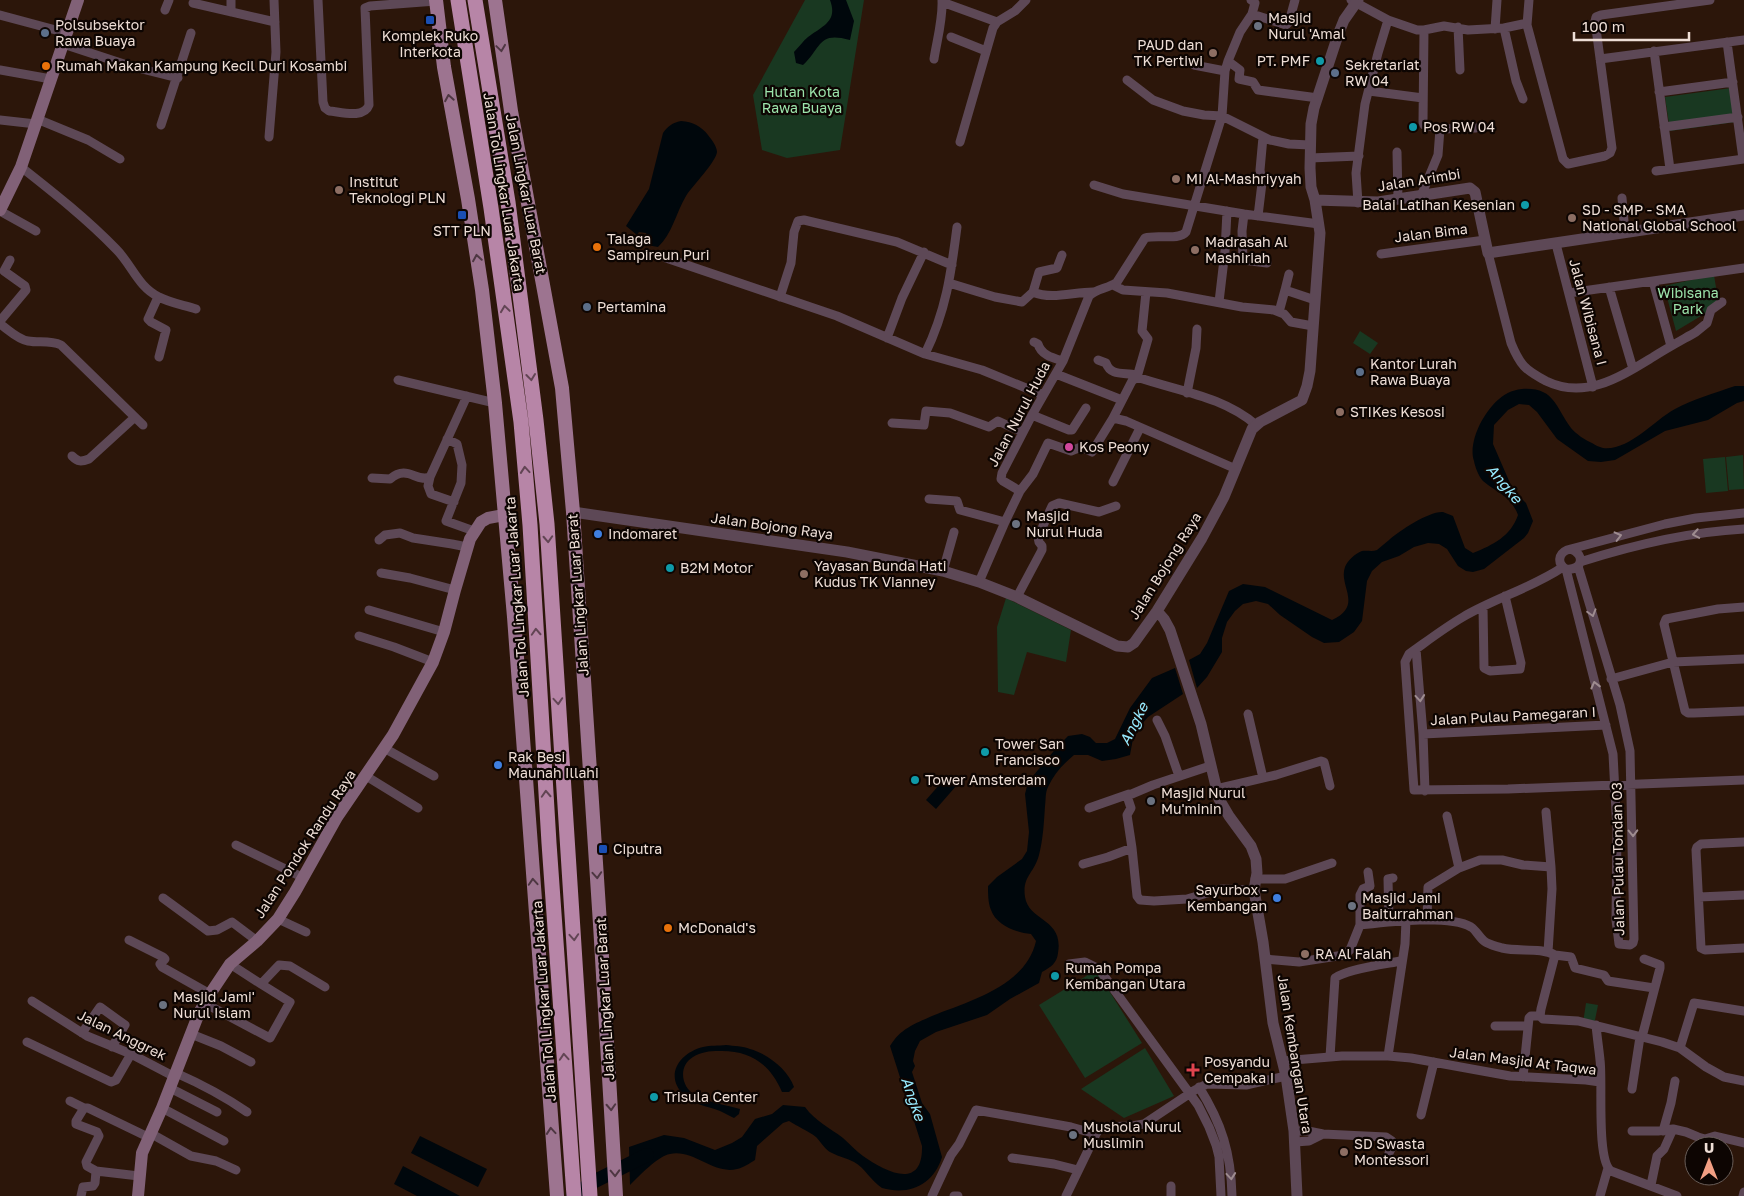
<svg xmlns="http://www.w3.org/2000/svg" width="1744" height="1196" viewBox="0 0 1744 1196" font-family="'Golos Text',sans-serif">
<rect width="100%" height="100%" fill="#2c160a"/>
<path fill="#193821" d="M805 0H864L840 150 787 158 762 150 753 95Z
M1731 88 1736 122 1670 131 1665 97Z
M1714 275 1718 300 1706 313 1676 331 1664 286Z
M1360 331 1378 343 1370 354 1353 343Z
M1743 455 1744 489 1729 490 1726 457Z
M1725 457 1728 491 1706 493 1703 459Z
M1006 598 1071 630 1066 662 1027 652 1014 695 998 692 997 627Z
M1096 970 1142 1043 1085 1078 1039 1005Z
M1586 1003 1598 1005 1594 1025 1583 1023Z
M1145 1048 1174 1096 1124 1118 1081 1089Z"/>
<path fill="#00070c" d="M830 0H846L854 21 850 40C818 31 822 47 803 65L796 63 794 52C799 47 803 41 808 37 823 26 838 21 830 0Z
M681 121C693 122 701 126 708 135 711 139 717 146 717 152 716 162 693 185 686 196 676 213 672 234 658 247L647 245 648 237 646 233 639 232 637 235 626 226 649 189 663 133C668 126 672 123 681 121Z
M1735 386H1744V401L1737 403 1708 420 1665 431 1622 456 1615 460 1601 462 1588 461 1557 439 1537 412 1529 405 1519 404 1508 410 1494 425 1493 444 1513 490 1526 503 1533 521 1528 533 1524 538 1484 569 1473 572 1466 571 1458 566 1447 549 1439 544 1428 543 1414 547 1399 556 1382 562 1372 571 1367 581 1362 621 1354 632 1339 642 1324 643 1312 637 1280 615 1268 604 1256 601 1243 604 1235 611 1227 622 1222 638V652L1207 677 1197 688 1189 660 1200 654 1207 643 1229 591 1243 584 1265 587 1332 620C1364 605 1338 586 1345 567 1347 561 1356 553 1362 551 1367 550 1372 552 1377 550 1381 547 1385 543 1389 540 1399 531 1429 511 1443 512 1446 513 1450 515 1453 516L1465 548 1473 553C1493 545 1511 536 1518 515 1511 496 1497 493 1483 481 1479 477 1475 467 1474 461 1470 450 1475 434 1480 424 1489 408 1501 391 1522 389 1554 387 1555 406 1571 428 1576 434 1585 440 1592 443 1595 445 1599 447 1603 448 1629 451 1653 421 1675 409 1693 399 1715 393 1735 386Z
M1175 668 1183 694 1148 717 1134 733 1130 755 1116 759 1102 761 1088 755H1074C1063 764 1054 774 1048 787 1045 793 1046 800 1045 806 1044 822 1043 840 1039 855 1034 874 1022 876 1025 897 1029 922 1064 918 1058 953 1057 963 1051 967 1042 972L1039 983 1010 999 987 1015 936 1032 920 1041 915 1051 913 1061 915 1066 912 1072 922 1103 930 1114 942 1157C934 1184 910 1196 882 1188 871 1181 865 1168 854 1162 847 1158 839 1157 832 1153 825 1150 821 1142 816 1137 807 1130 798 1127 789 1121L783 1123 757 1146 755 1160C750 1163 743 1168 737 1169 713 1175 694 1149 670 1154 658 1156 639 1176 630 1185L629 1147 664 1135 684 1138 715 1150 732 1143 742 1137 755 1119 772 1114 783 1105 805 1107C815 1121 830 1128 843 1138 850 1144 856 1151 863 1156 886 1172 923 1191 922 1146L890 1046C900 1029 914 1024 932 1016 970 1001 1026 986 1036 941L1031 934C1017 933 996 925 991 910 988 903 988 893 988 886L997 877 1022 859 1027 851 1029 832 1025 794 1028 782 1058 746 1068 736 1082 734 1090 737 1096 743H1107L1115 739 1130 708 1152 678Z
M947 776 957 785 936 809 926 800Z
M726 1045C734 1046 743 1046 750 1049 768 1054 788 1070 794 1087L789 1092H782C770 1064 750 1050 719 1051 709 1051 701 1052 693 1057 678 1066 681 1087 695 1095 708 1102 725 1105 740 1109L739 1114 734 1118C729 1116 725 1113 720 1111 707 1106 695 1105 684 1095 664 1076 679 1053 703 1047 710 1045 719 1046 726 1045Z
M420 1136 487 1169 478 1187 411 1153Z
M403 1166 460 1196H417L394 1184Z"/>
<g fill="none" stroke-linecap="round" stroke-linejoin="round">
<path stroke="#00070c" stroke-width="14" d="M573 1196 593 1182 647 1155"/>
<path stroke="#5d4856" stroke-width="9" d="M231 0V12
M318 0 323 102 325 108 329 111C341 112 364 119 369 105L365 8 370 6 436 1
M1351 0 1388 20 1417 30H1424L1444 26 1468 30 1504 28 1523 24 1527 25 1563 159 1568 164 1605 156 1610 153 1612 148 1595 21 1596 17 1601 15 1710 0
M942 2 997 22
M193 3 275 22
M165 10 169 0
M1252 14 1286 25 1289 22 1295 0
M0 15 67 33
M1527 25 1529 0
M1458 27 1460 70
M1504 28 1516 81 1523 99
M1495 29 1497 0
M1424 30 1423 122 1424 125 1440 129 1476 128
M951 37 986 51
M1727 42 1743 159
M63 44 130 66 178 78
M1654 51 1670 169
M934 59C937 40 943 19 942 0
M1600 59 1744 40
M1228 61 1240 70 1239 79 1253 82 1258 90 1318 98
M1194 65 1225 71
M0 70 51 79
M1127 80 1153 100 1183 111 1204 115 1222 116 1270 140 1289 144 1310 145
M1369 91 1423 98
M1659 92 1733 82
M37 119 88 140 120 159
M0 120 36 124
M161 125 191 33
M1664 127 1738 117
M269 137 276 52 274 0
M960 142 993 28 997 22 1015 11 1026 0
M1397 152 1398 200
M1310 158 1359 156
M21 167C54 193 87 219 116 249 132 265 138 287 159 297 170 303 184 305 196 309
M1656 171 1744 159
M1094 185 1123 194 1244 214 1319 224
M1421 196 1438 155 1440 129
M1622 198 1625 233
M1358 203 1356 173 1365 104 1378 53 1388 20
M0 211 36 231
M1244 214 1242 231 1243 260 1267 263
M1258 216 1262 183 1260 170 1263 137
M1556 244 1593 387
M1488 253 1511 343C1520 365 1525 370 1546 381 1585 400 1620 377 1653 357 1667 348 1682 340 1696 332L1707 323 1711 310 1722 302
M1381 254 1485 240
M1062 255 1057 268 1039 272 1033 292C1052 300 1073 292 1093 292
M666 258 837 316 925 354 982 370 1043 395
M1653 281 1671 346
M949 283 995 297 1022 302 1033 292
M1113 285 1123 290 1167 293 1242 307 1274 310 1284 314 1291 322 1313 326
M1609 287 1633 369
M1285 290 1289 274
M1569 293 1744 268
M158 297 148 319 151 322 166 330 159 357
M780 297 791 263 794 232 798 221 804 220 897 242 952 265
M1219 302 1225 251 1227 211
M1279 312 1285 290 1315 300
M0 321 26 290 25 286 4 271 10 260
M0 324C9 330 17 339 28 341 39 343 50 340 61 345L143 425
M887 338 902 298 924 252
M1034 342 1038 344C1041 355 1053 358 1063 361
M925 354C946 311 951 274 957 227
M1098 360 1106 363C1111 377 1125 372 1136 375
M1056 374 1122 400
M1137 377C1177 391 1223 396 1256 425
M398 380 495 403
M1187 393 1196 348 1197 329
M1032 415 1069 430H1072L1086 408
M1113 418 1132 381 1137 377 1148 339 1142 331 1146 292
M892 423 924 425 926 411 950 413 989 427 998 421 1022 432
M447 439 457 444 462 465 461 483 446 521 474 531
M72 456C78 462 81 462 89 459L135 417
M430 477 428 486 431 494 454 502
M372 478 390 479C408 464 416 483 430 477L467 396
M1113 482 1140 428
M1020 491 1003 481 1001 479 1002 473 1032 415 1063 361 1089 296C1097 288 1108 289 1117 282L1145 238C1157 234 1179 241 1186 232L1222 116 1225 71 1228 61 1240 32 1252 14 1255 3 1251 0
M929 499 957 501 960 510 1005 522
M379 540 385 535 400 533 413 538 452 544 467 547
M1571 549C1586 555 1582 571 1566 569 1557 564 1558 554 1567 550L1665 524 1696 518 1744 513
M1580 562C1633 545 1689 532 1744 529
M1563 567C1532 588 1495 598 1463 617 1444 628 1426 642 1409 654L1405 662 1414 790 1508 789 1744 780
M1566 569 1613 754 1617 831 1616 920 1619 944 1630 945 1633 943 1634 939 1630 751 1620 705 1578 566
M943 571 954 532
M381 573 410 578 455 590
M979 582 1005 522 1020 491 1033 474 1048 443 1071 451 1081 447 1092 452 1113 418 1126 421 1236 469
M1017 597 1042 550V546L1039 542 1038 537 1052 506 1059 503 1099 512 1116 506
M1483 607 1484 668 1490 671 1520 669 1521 663 1505 596
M1744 607 1718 609 1666 619 1664 624 1685 711 1688 713H1694L1744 711
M369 610 444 632
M359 636 394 647 433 662
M1416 649 1423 734 1425 791
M1611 679 1673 662 1744 659
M1248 714 1263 778
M1157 720 1165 736 1179 776
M1423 734 1606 725
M384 748 434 776
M1210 766 1153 785 1127 796 1131 808 1127 815 1132 848 1137 896 1140 900 1154 901 1187 899 1221 889 1254 890
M366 776 418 808
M1216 789 1276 775 1321 761 1324 762 1330 786
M1089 808 1129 794
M1546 812 1551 867
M1447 816 1459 868
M1744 842 1701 844 1697 847 1696 850 1701 948 1705 950 1744 948
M236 845 304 878
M1083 864 1108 857 1132 848
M1255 879H1285L1332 863
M1699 897 1744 895
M163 898 208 931 217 930 232 922 257 941
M278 919 306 932
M1427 920 1428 887 1459 868 1480 860H1502L1523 865 1551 867 1552 889 1548 952
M1389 921 1388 879 1393 878
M1360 925V895L1363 889 1370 886 1368 872
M129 940 163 957 165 959 160 964 162 967 210 994
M1555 955 1571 957 1575 968 1604 975 1608 981 1654 988
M1265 959 1299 962 1344 955 1350 950 1360 925C1386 922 1448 914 1471 927 1476 930 1479 937 1484 941 1489 945 1496 946 1502 948 1519 952 1540 947 1555 955L1541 1009 1540 1016 1543 1019 1578 1021 1662 1042 1680 1048 1706 1067 1724 1077 1744 1081
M230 964 261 984 279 965 290 966 325 987
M1069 964 1085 962 1099 969 1198 1105 1209 1127 1216 1145 1219 1157 1221 1196
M32 1001 87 1036 131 1054 175 1077
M204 1003 270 1038 290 1002 261 984
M1596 1025C1597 1037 1599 1049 1600 1060 1603 1080 1596 1160 1611 1171L1677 1196
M1495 1026H1528
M82 1033 100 1007 125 1025 112 1047
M191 1034 221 1046 251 1062
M1642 1037 1660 968V965L1644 959
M27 1042 111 1082 116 1080 131 1054
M1680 1048 1694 1003 1744 1011
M1388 1056 1405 944 1406 920
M1330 1057 1335 978C1346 969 1386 964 1401 961
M1282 1061 1342 1056H1388L1411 1058 1510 1076 1586 1080 1600 1082
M176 1073C201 1084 224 1096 247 1112
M1523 1077 1529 1018 1531 1016H1540
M1199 1087C1222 1124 1231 1153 1232 1196
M170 1088 217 1112
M1632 1089 1640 1037
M70 1101 84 1108
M162 1108 224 1141
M1421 1115 1434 1062
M1294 1131H1308L1323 1134 1386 1137 1392 1141V1147L1389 1153
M1632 1131H1658L1673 1129 1686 1132 1698 1137 1705 1139 1715 1136 1744 1143
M1663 1131 1671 1103 1675 1081
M150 1133 191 1156 216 1161 236 1170
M1295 1142 1309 1141 1323 1134
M1012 1158 1054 1164 1078 1170
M96 1171 139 1176
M1651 1185 1657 1156 1664 1149 1673 1129
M1171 1186V1196
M81 1196 83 1187 93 1186 95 1183 96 1171 87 1166 86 1162 99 1136 97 1132 76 1124V1121L84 1108H88L148 1137
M932 1196 951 1155 959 1144 976 1110 1071 1127 1096 1134
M954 1196H958
M1066 1196 1096 1134 1101 1127 1132 1126 1144 1124 1195 1090 1207 1084 1246 1085 1286 1076
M1600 1196 1608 1168
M1743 1196 1744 1192"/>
<path stroke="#5d4856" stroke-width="11" d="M1315 200 1378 202 1470 188 1475 192 1488 253 1744 215
M573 512 847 552 943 571 979 582 1017 597 1117 646 1128 647 1134 643 1157 611 1202 538 1224 497 1252 429 1260 422 1302 400 1307 386 1310 371 1320 233 1315 200 1311 187 1310 168 1311 124 1314 108 1338 35 1344 20 1358 0
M1157 611 1164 619 1170 630 1201 724 1219 799 1229 816 1251 846 1256 859 1257 873 1254 890 1263 942 1273 1023 1286 1076 1294 1131 1297 1196"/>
<path stroke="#816177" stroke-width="12" d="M0 210 21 167 78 0
M138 1196 142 1153 162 1108 199 1013 210 994 230 964 257 941 278 919 295 892 337 817 393 735 433 662 444 632 455 590 470 539 481 522 488 518 504 515"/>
<path stroke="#9d7490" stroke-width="14" d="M436 0 444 67 468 199 482 290 495 403 514 617 557 1196
M495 0 511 111 562 388 573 512 600 924 616 1196"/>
<path stroke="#b785a7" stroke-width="15" d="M458 0 491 208 521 422 530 525 549 843 574 1196
M475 0 508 202 536 420 547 524 590 1196"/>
</g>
<defs><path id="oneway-chevron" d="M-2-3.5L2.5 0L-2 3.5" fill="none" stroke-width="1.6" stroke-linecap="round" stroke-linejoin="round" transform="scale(1.25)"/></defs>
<g stroke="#4e3742">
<use href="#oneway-chevron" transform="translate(501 48) rotate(82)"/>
<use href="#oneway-chevron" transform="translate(449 98) rotate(-100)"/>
<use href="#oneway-chevron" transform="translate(477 258) rotate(-99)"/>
<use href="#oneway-chevron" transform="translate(597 875) rotate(86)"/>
<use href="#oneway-chevron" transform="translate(533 882) rotate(-94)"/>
<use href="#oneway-chevron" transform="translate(611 1107) rotate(87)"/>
<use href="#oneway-chevron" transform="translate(551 1131) rotate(-95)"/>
<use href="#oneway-chevron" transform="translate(615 1173) rotate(88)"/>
</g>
<g stroke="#624554">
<use href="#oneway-chevron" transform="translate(505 309) rotate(-98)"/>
<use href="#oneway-chevron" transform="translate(531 377) rotate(83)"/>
<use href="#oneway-chevron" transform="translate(525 470) rotate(-95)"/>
<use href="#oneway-chevron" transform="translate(548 539) rotate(87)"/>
<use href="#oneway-chevron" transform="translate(536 632) rotate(-93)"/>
<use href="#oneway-chevron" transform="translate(558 701) rotate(86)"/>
<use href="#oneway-chevron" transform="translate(546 794) rotate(-93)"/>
<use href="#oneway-chevron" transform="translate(574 937) rotate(86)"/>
<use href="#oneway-chevron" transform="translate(564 1057) rotate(-94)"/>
</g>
<g stroke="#9e8c90">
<use href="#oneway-chevron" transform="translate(1696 534) rotate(170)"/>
<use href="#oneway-chevron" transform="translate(1618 536) rotate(-14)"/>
<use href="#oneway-chevron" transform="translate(1592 613) rotate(74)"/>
<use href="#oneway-chevron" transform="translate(1595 685) rotate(-104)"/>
<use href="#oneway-chevron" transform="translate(1420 698) rotate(85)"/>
<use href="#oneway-chevron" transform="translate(1633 833) rotate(89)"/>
<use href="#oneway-chevron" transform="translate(1231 1176) rotate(85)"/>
</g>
<g fill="#1a4fb4" stroke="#0d0502" stroke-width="2">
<rect x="425" y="15" width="10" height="10" rx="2.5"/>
<rect x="457" y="210" width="10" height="10" rx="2.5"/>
<rect x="598" y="844" width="10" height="10" rx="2.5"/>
</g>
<g fill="#6b7280" stroke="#0d0502" stroke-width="2">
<circle cx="1258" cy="26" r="5"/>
<circle cx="1016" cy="524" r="5"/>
<circle cx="1151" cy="801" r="5"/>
<circle cx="1352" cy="906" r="5"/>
<circle cx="163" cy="1005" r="5"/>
<circle cx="1073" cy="1135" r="5"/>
</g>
<g fill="#5c6f8a" stroke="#0d0502" stroke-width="2">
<circle cx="45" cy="33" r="5"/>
<circle cx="1335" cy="73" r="5"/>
<circle cx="587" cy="307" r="5"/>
<circle cx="1360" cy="372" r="5"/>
</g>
<g fill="#8d6e63" stroke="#0d0502" stroke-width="2">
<circle cx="1213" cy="53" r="5"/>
<circle cx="1176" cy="179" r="5"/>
<circle cx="339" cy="190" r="5"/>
<circle cx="1572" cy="218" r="5"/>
<circle cx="1195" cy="250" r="5"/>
<circle cx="1340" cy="412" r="5"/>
<circle cx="804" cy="574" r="5"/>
<circle cx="1305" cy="954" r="5"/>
<circle cx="1344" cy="1152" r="5"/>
</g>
<g fill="#0f9aa8" stroke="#0d0502" stroke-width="2">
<circle cx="1320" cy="61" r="5"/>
<circle cx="1413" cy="127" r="5"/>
<circle cx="1525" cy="205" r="5"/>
<circle cx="670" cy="568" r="5"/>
<circle cx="985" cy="752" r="5"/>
<circle cx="915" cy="780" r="5"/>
<circle cx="1055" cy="976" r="5"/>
<circle cx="654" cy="1097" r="5"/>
</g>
<g fill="#e8710a" stroke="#0d0502" stroke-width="2">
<circle cx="46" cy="66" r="5"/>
<circle cx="597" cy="247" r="5"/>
<circle cx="668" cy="928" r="5"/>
</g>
<circle fill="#d1479c" stroke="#0d0502" stroke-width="2" cx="1069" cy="447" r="5"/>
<g fill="#3f7fe0" stroke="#0d0502" stroke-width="2">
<circle cx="598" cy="534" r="5"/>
<circle cx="498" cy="765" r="5"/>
<circle cx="1277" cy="898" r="5"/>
</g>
<path fill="#e0444e" stroke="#0d0502" stroke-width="2" d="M1190.5 1062.5h5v5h5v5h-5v5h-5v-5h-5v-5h5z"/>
<g text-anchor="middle" stroke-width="4.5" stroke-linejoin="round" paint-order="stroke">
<g font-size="14" fill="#eeded6" stroke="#0d0502" text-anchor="start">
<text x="1268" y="23">Masjid<tspan x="1268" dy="16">Nurul 'Amal</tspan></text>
<text x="55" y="30">Polsubsektor<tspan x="55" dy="16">Rawa Buaya</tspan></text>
<text x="430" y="41" text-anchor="middle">Komplek Ruko<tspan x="430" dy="16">Interkota</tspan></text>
<text x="1203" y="50" text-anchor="end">PAUD dan<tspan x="1203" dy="16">TK Pertiwi</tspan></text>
<text x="1310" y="66" text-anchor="end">PT. PMF</text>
<text x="1345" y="70">Sekretariat<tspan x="1345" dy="16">RW 04</tspan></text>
<text x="56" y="71">Rumah Makan Kampung Kecil Duri Kosambi</text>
<text x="1423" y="132">Pos RW 04</text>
<text x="1186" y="184">MI Al-Mashriyyah</text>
<text x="349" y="187">Institut<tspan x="349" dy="16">Teknologi PLN</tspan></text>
<text x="1515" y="210" text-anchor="end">Balai Latihan Kesenian</text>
<text x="1582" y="215">SD - SMP - SMA<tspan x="1582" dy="16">National Global School</tspan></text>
<text x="462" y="236" text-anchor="middle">STT PLN</text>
<text x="607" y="244">Talaga<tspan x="607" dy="16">Sampireun Puri</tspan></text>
<text x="1205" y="247">Madrasah Al<tspan x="1205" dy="16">Mashiriah</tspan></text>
<text x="597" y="312">Pertamina</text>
<text x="1370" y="369">Kantor Lurah<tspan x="1370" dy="16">Rawa Buaya</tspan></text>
<text x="1350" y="417">STIKes Kesosi</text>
<text x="1079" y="452">Kos Peony</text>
<text x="1026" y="521">Masjid<tspan x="1026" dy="16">Nurul Huda</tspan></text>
<text x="608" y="539">Indomaret</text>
<text x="814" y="571">Yayasan Bunda Hati<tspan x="814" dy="16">Kudus TK Vianney</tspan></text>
<text x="680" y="573">B2M Motor</text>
<text x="995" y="749">Tower San<tspan x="995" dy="16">Francisco</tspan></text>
<text x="508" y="762">Rak Besi<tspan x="508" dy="16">Maunah Illahi</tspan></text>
<text x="925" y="785">Tower Amsterdam</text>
<text x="1161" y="798">Masjid Nurul<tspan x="1161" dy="16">Mu'minin</tspan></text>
<text x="613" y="854">Ciputra</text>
<text x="1267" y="895" text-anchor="end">Sayurbox -<tspan x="1267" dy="16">Kembangan</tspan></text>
<text x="1362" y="903">Masjid Jami<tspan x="1362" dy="16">Baiturrahman</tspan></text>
<text x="678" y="933">McDonald's</text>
<text x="1315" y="959">RA Al Falah</text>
<text x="1065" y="973">Rumah Pompa<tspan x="1065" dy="16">Kembangan Utara</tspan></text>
<text x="173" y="1002">Masjid Jami'<tspan x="173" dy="16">Nurul Islam</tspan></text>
<text x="1204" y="1067">Posyandu<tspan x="1204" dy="16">Cempaka I</tspan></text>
<text x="664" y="1102">Trisula Center</text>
<text x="1083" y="1132">Mushola Nurul<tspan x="1083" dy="16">Muslimin</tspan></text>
<text x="1354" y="1149">SD Swasta<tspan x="1354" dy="16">Montessori</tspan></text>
</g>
<g font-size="14" fill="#9ce4ab" stroke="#0d0502">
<text x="802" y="97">Hutan Kota<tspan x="802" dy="16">Rawa Buaya</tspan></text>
<text x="1688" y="298">Wibisana<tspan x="1688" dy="16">Park</tspan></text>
</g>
<g font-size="14" fill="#eeded6" stroke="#0d0502">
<text transform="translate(1419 180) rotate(-9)" y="5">Jalan Arimbi</text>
<text transform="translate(504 192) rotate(81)" y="5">Jalan Tol Lingkar Luar Jakarta</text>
<text transform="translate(526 194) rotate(79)" y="5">Jalan Lingkar Luar Barat</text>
<text transform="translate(1431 233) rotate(-7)" y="5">Jalan Bima</text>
<text transform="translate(1588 312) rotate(75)" y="5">Jalan Wibisana I</text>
<text transform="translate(1019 414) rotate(-62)" y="5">Jalan Nurul Huda</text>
<text transform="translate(772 526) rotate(8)" y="5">Jalan Bojong Raya</text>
<text transform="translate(1165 566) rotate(-58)" y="5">Jalan Bojong Raya</text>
<text transform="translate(578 595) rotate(-94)" y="5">Jalan Lingkar Luar Barat</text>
<text transform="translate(517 597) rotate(-94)" y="5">Jalan Tol Lingkar Luar Jakarta</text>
<text transform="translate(1513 716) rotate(-3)" y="5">Jalan Pulau Pamegaran I</text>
<text transform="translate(305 844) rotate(-57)" y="5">Jalan Pondok Randu Raya</text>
<text transform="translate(1618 859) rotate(-91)" y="5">Jalan Pulau Tondan O3</text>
<text transform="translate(605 999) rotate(-93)" y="5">Jalan Lingkar Luar Barat</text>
<text transform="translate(544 1001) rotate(-94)" y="5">Jalan Tol Lingkar Luar Jakarta</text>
<text transform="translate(122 1035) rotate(26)" y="5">Jalan Anggrek</text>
<text transform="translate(1295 1054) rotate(81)" y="5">Jalan Kembangan Utara</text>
<text transform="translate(1523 1061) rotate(7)" y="5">Jalan Masjid At Taqwa</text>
</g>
<g font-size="15" font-style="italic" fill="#97eafe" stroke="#0d0502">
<text transform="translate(1504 484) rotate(50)" y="5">Angke</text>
<text transform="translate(1134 724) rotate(-63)" y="5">Angke</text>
<text transform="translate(913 1099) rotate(71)" y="5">Angke</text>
</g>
</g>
<g transform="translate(1709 1161)"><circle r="24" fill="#0d0502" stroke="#675c57"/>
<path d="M0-4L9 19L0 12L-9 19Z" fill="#f39f83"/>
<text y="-8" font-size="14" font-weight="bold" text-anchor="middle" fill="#eeded6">U</text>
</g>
<path d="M1574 32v8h115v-8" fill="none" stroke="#eeded6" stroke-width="2.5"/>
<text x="1582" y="32" font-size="15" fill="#eeded6" stroke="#0d0502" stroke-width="4" paint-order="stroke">100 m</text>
</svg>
